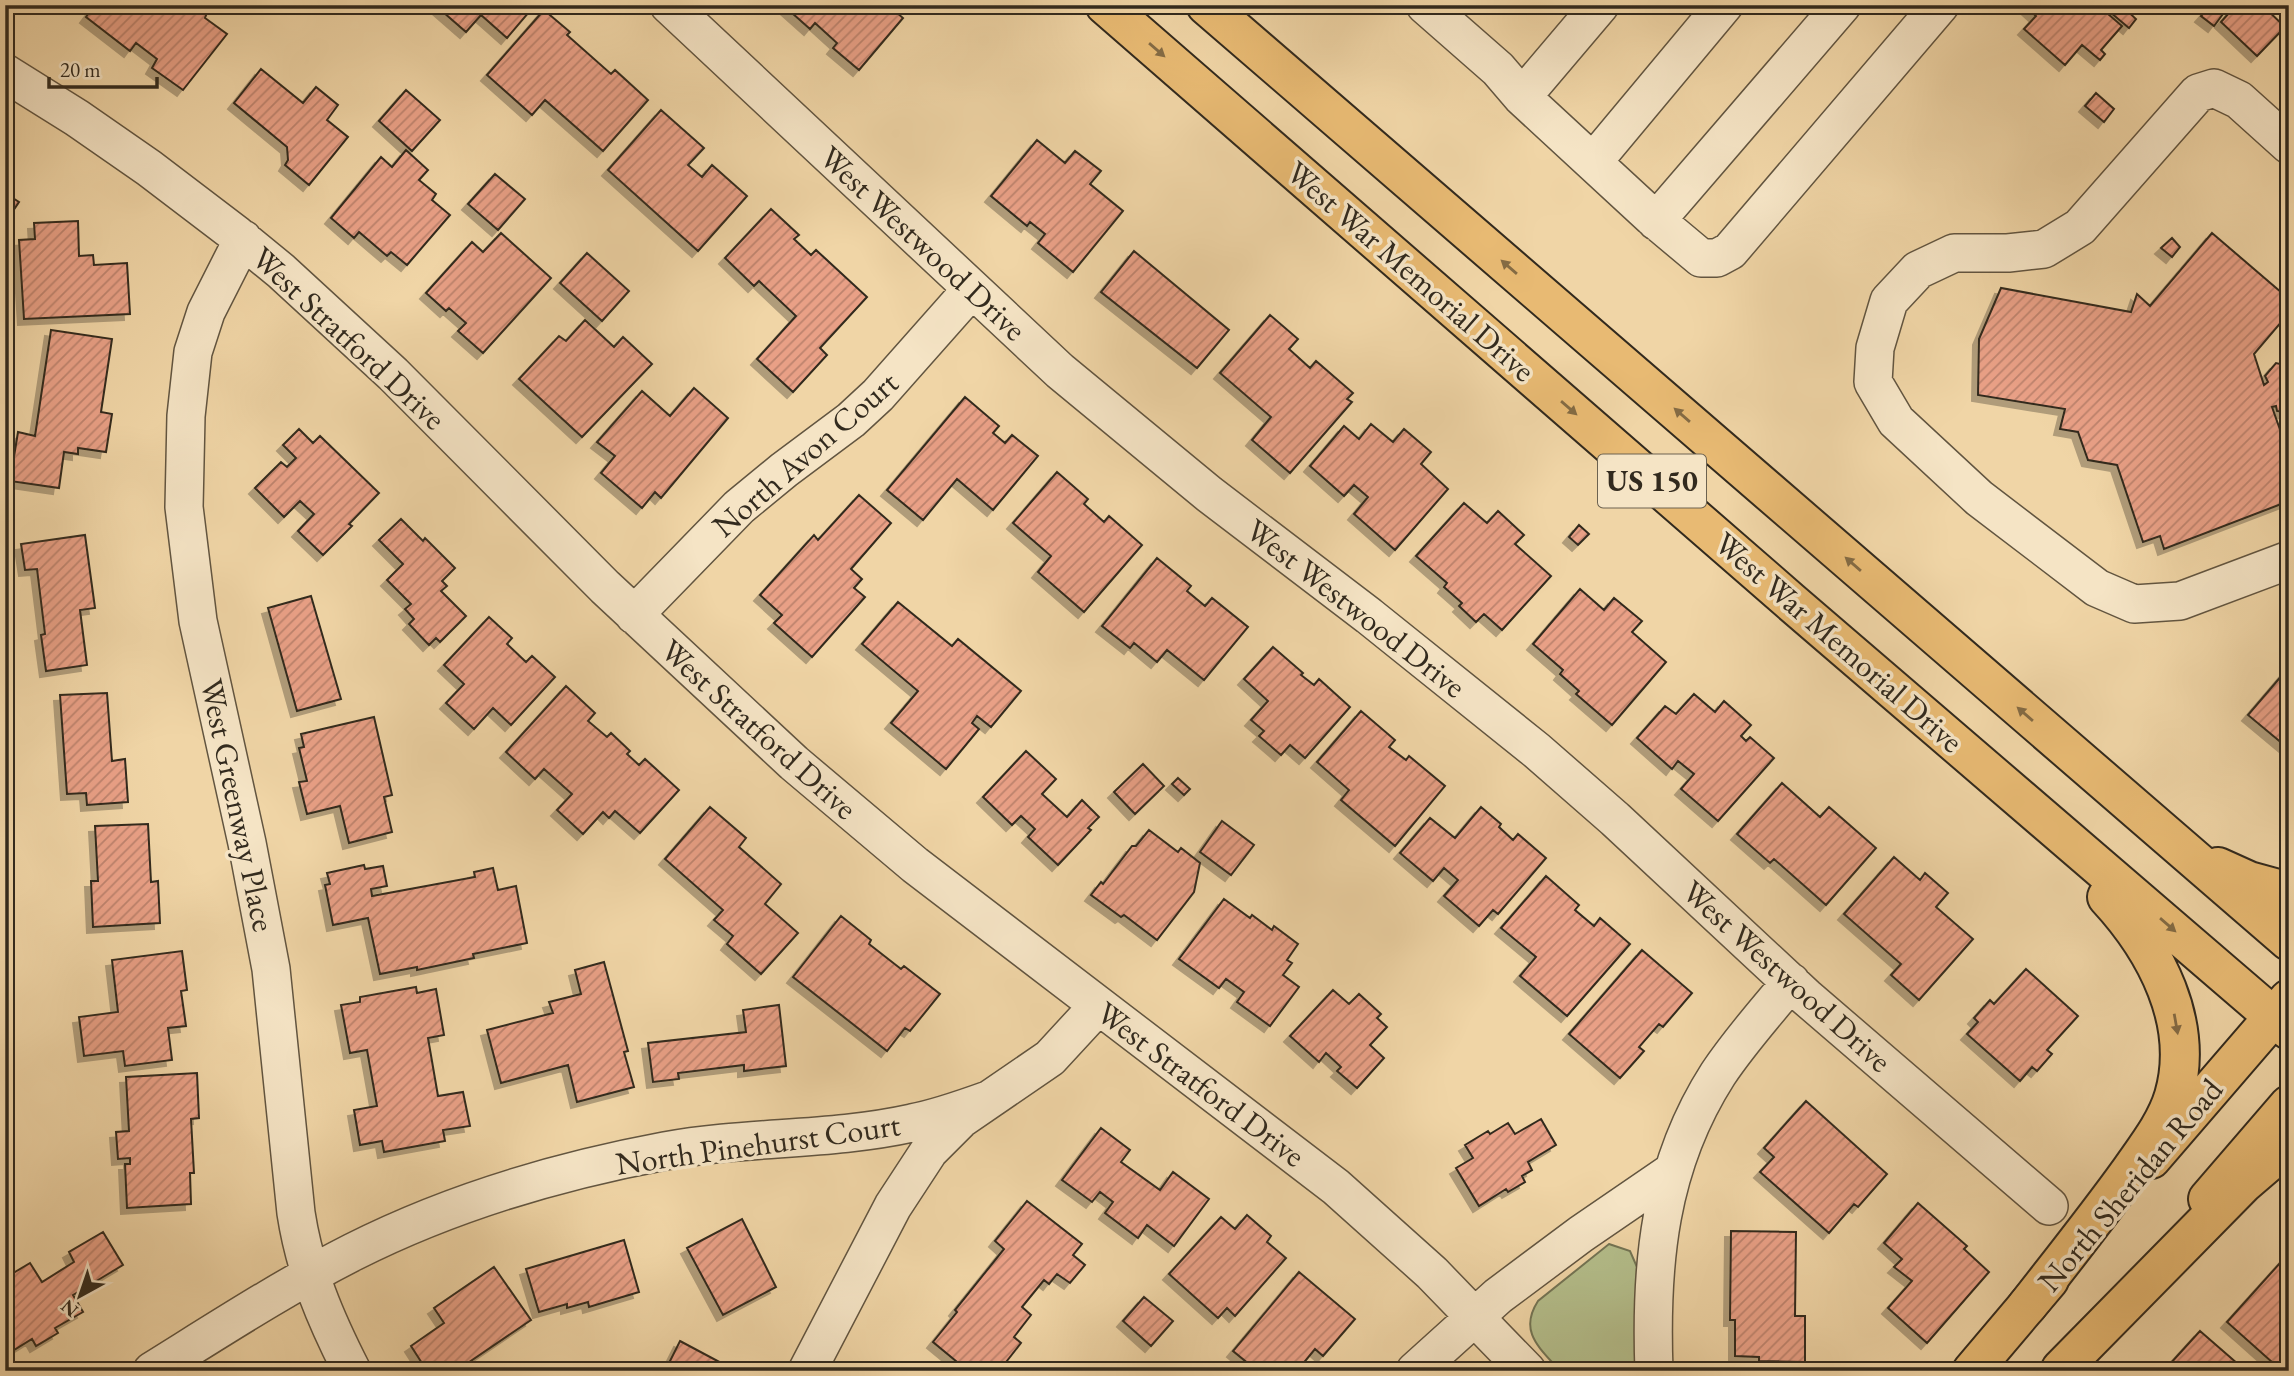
<svg xmlns="http://www.w3.org/2000/svg" width="2294" height="1376" viewBox="0 0 2294 1376" font-family="'EB Garamond',serif">
<defs>
<pattern id="building-hatch" width="6" height="6" patternUnits="userSpaceOnUse" patternTransform="scale(1.75)"><rect width="6" height="6" fill="#e9a086"/><path d="M-1 1l2-2M0 6l6-6M5 7l2-2" fill="none" stroke="#bd836d"/></pattern>
<filter id="shadow"><feDropShadow dx="-6" dy="6" stdDeviation="0" flood-color="#0004"/></filter>
</defs>
<rect width="100%" height="100%" fill="#f0d5a6"/>
<filter id="stains"><feTurbulence type="fractalNoise" baseFrequency=".00286" numOctaves="4"/><feColorMatrix values="0 0 0 0 .2 0 0 0 0 .09 0 0 0 0 .02 0 0 0 .5 -.17"/></filter>
<radialGradient id="worn" r=".72"><stop offset=".6" stop-color="#630" stop-opacity="0"/><stop offset="1" stop-color="#630" stop-opacity=".3"/></radialGradient>
<path fill="#b4be8b" stroke="#737454" stroke-width="2" d="M1609 1244 1630 1251 1637 1267 1635 1339 1638 1371H1560C1540 1348 1518 1332 1538 1301Z"/>
<path fill="url(#building-hatch)" stroke="#322a1e" stroke-width="2" filter="url(#shadow)" d="M95 5H210L205 18 227 34 183 90 152 68 157 59 136 43 130 51 86 17Z
M435 5H535L507 38 481 15 466 32Z
M783 5H888L903 18 859 70 833 48 837 43 815 23 810 29Z
M2024 5H2121L2136 19 2129 28 2110 12 2108 14 2122 26 2101 50 2105 54 2100 60 2082 45 2065 65 2024 29 2036 16Z
M2211 5 2223 14 2214 26 2201 16Z
M2236 5H2262L2285 27 2257 56 2221 22Z
M544 10 570 32 567 35 611 74 615 70 648 100 603 151 545 100 532 115 487 75Z
M261 69 303 103 316 87 338 105 327 120 348 137 309 185 285 165 288 160 287 147 234 103Z
M406 90 440 120 412 151 379 121Z
M2096 93 2114 109 2104 122 2085 106Z
M661 110 704 148 688 165 702 177 712 165 747 196 698 251 608 170Z
M1037 140 1065 163 1075 151 1101 171 1090 184 1123 211 1073 272 1038 243 1045 234 1030 222 1027 226 991 196Z
M406 150 428 170 419 180 436 194 432 200 450 215 407 265 391 252 387 256 359 232 354 238 331 218 381 157 392 167Z
M495 174 525 199 498 230 468 204Z
M5 193 19 202 5 223Z
M771 209 799 235 794 239 811 255 816 250 867 297 820 348 827 355 793 392 757 359 796 316 759 281 754 286 725 258Z
M78 221 79 256 93 255 94 265 127 263 130 314 24 319 19 240 35 239 34 223Z
M501 233 551 278 483 353 458 331 466 323 449 308 446 311 426 293 472 242 483 252Z
M2212 233 2289 299V313L2254 354 2264 385 2268 382 2265 376 2276 363 2289 366V413L2277 411 2276 406 2272 407 2289 455V501L2164 549 2160 536 2143 542 2117 465 2088 460 2078 432 2060 429 2065 409 1978 395 1979 339 2001 288 2131 312 2137 294 2150 306Z
M2172 238 2180 247 2172 257 2161 248Z
M1134 251 1229 330 1197 368 1101 292Z
M587 253 629 291 602 321 560 283Z
M1270 315 1298 339 1289 349 1310 368 1316 361 1353 393 1347 399 1352 402 1290 473 1252 440 1271 417 1220 373Z
M585 320 614 347 623 337 652 364 582 437 519 379 559 336 566 341Z
M51 330 112 339 101 412 112 414 106 452 78 448V454L64 452 59 488 10 481 18 432 35 436Z
M694 388 728 418 661 498 655 492 642 508 601 473 615 456 597 442 642 391 670 416Z
M965 397 999 426 993 433 1005 443 1012 435 1038 456 993 510 957 479 923 520 887 490Z
M1371 424 1393 442 1404 429 1431 452 1421 464 1448 489 1395 550 1354 514 1368 497 1354 485 1344 496 1310 466 1344 426 1359 439Z
M299 429 313 443 320 436 379 493 349 524 352 526 323 555 298 531 314 514 300 501 284 517 255 488 281 462 287 467 296 458 283 445Z
M1057 472 1088 499 1084 504 1104 522 1109 516 1142 545 1084 612 1038 572 1051 556 1013 523Z
M859 495 891 523 851 569 862 579 854 588 865 597 812 657 774 623 782 615 760 595 814 535 818 540Z
M1464 503 1487 523 1498 511 1524 535 1515 544 1551 576 1502 630 1484 614 1476 622 1459 606 1462 603 1444 587 1447 583 1416 556Z
M401 519 423 541 425 538 455 568 442 581 447 586 441 591 466 616 440 642 436 638 429 645 409 624 414 619 405 609 411 604 387 580 403 564 379 540Z
M1579 525 1589 534 1578 545 1569 537Z
M85 535 95 608 80 610 87 665 46 671 41 635 45 634 37 569 25 570 21 544Z
M1157 558 1191 586 1187 591 1205 606 1212 598 1248 627 1204 680 1167 650 1157 662 1134 643 1130 648 1102 626Z
M1580 589 1604 610 1614 598 1642 621 1632 632 1666 662 1612 725 1576 694 1579 691 1560 674 1563 670 1533 644Z
M311 596 341 699 297 711 268 608Z
M898 602 952 646 958 639 1021 691 991 727 977 716 972 723 979 729 946 769 891 723 918 691 862 644Z
M489 617 512 638 507 644 526 662 532 656 555 677 511 725 493 708 474 729 446 703 464 684 444 665Z
M1273 647 1303 673 1301 675 1314 685 1319 679 1350 707 1305 758 1290 745 1281 755 1259 736 1264 731 1251 720 1268 701 1244 679Z
M2289 667V749L2248 715Z
M566 686 595 713 588 721 607 737 611 733 630 751 627 754 639 765 645 759 679 790 640 833 615 811 609 818 603 812 583 834 557 810 572 794 544 769 535 779 506 752Z
M107 693 112 761 125 759 128 802 87 805 86 793 67 794 60 695Z
M1694 694 1715 712 1724 701 1751 725 1741 736 1746 741 1750 737 1774 758 1718 821 1681 789 1694 774 1678 761 1672 769 1637 738 1665 706 1676 714Z
M1361 711 1395 740 1389 747 1406 760 1409 756 1445 786 1395 846 1341 800 1349 790 1317 762Z
M374 717 392 795 384 797 392 832 349 843 340 806 307 814 299 782 307 781 299 748 304 747 301 734Z
M1026 751 1056 779 1042 794 1067 817 1082 800 1099 817 1088 828 1091 830 1058 865 1028 837 1035 829 1021 816 1012 825 983 797Z
M1143 764 1164 786 1135 814 1114 792Z
M1178 778 1190 789 1184 795 1172 784Z
M1782 783 1820 817 1829 807 1876 848 1826 905 1774 859 1770 863 1737 834Z
M710 807 746 838 739 847 781 884 765 904 798 933 761 974 727 944 733 936 714 920 723 910 665 859Z
M1481 807 1501 824 1499 827 1513 840 1518 834 1546 858 1498 914 1493 910 1479 926 1444 896 1458 880 1444 868 1433 881 1400 853 1430 818 1455 838Z
M1222 821 1254 845 1231 875 1200 852Z
M148 824 151 882 158 881 160 923 93 927 91 881H98L95 826Z
M1149 830 1178 852 1181 848 1200 863 1194 892 1157 940 1124 915 1121 917 1091 895 1101 882 1103 884 1132 846H1136Z
M1894 857 1920 880 1925 873 1948 893 1936 907 1973 939 1919 1000 1891 975 1901 964 1844 914Z
M364 865 365 869 383 866 387 886 371 889 372 896 475 877 474 872 493 868 498 890 516 886 527 943 473 954 474 958 417 970V967L380 974 368 918 333 925 325 885 330 884 327 873Z
M1546 876 1579 905 1575 910 1594 926 1600 918 1630 944 1567 1016 1520 976 1536 957 1501 928Z
M1224 899 1250 918 1252 915 1272 930 1274 926 1298 944 1287 960 1292 963 1283 975 1299 987 1270 1026 1237 1002 1244 992 1226 979 1219 988 1179 959Z
M841 916 871 940 869 944 901 969 904 966 940 994 910 1031 905 1028 887 1051 793 977Z
M1642 950 1692 993 1663 1027 1659 1024 1639 1047 1644 1051 1620 1078 1569 1034Z
M182 951 187 990 181 991 186 1026 168 1028 172 1060 125 1066 123 1051 84 1056 79 1017 118 1012 112 960Z
M604 962 628 1051 624 1052 634 1087 577 1102 568 1065 501 1083 487 1030 553 1013 549 1002 581 994 575 970Z
M2026 969 2078 1016 2047 1050 2052 1054 2037 1071 2032 1067 2020 1081 1967 1034 1978 1022 1974 1018 1990 1000 1994 1004Z
M416 987 417 993 436 989 444 1035 428 1038 438 1096 463 1092 470 1126 443 1130 445 1141 384 1152 382 1141 360 1145 354 1110 377 1106 367 1050 350 1053 341 1005 360 1002V997Z
M1333 990 1349 1004 1359 994 1381 1014 1377 1018 1387 1027 1370 1045 1384 1058 1357 1088 1337 1071 1341 1067 1326 1053 1319 1062 1290 1036Z
M779 1005 786 1066 744 1071V1065L678 1073 679 1079 653 1082 648 1043 746 1032 743 1010Z
M197 1073 199 1118 191 1119 194 1173H190L191 1204 127 1208 125 1164H130V1158L118 1159 116 1132 129 1131 126 1077Z
M1806 1101 1887 1174 1858 1207 1854 1204 1829 1233 1760 1172 1774 1157 1764 1148Z
M1541 1119 1556 1145 1528 1162 1532 1170 1522 1176 1525 1182 1508 1192 1506 1189 1479 1206 1456 1168 1473 1158 1465 1145 1488 1131 1490 1134 1508 1123 1515 1134Z
M1101 1128 1130 1150 1121 1162 1160 1190 1173 1172 1209 1199 1174 1246 1147 1225 1138 1238 1105 1213 1113 1202 1100 1192 1092 1202 1062 1180Z
M1027 1201 1082 1244 1073 1255 1085 1265 1070 1283 1057 1274 1049 1284 1044 1280 1022 1307 1031 1315 1014 1337 1021 1343 999 1371H968L933 1342 957 1312 955 1310 1004 1249 995 1241Z
M1918 1203 1967 1246 1964 1249 1989 1272 1927 1343 1888 1308 1912 1281 1894 1267 1902 1259 1884 1243Z
M1247 1215 1271 1236 1267 1242 1286 1258 1235 1316 1227 1308 1218 1318 1169 1274 1221 1217 1235 1229Z
M742 1219 776 1287 723 1315 687 1248Z
M1731 1231 1796 1232 1795 1316H1805V1362L1759 1361V1357L1735 1356V1320H1730Z
M103 1232 123 1265 73 1295 83 1312 55 1328 58 1333 36 1346 32 1339 6 1355 5 1320 9 1317 5 1311V1278L30 1263 42 1282 74 1262 69 1252Z
M624 1240 639 1292 589 1307 588 1302 567 1308V1304L539 1312 526 1269Z
M2289 1253V1371H2282L2227 1322Z
M494 1267 531 1320 456 1371H427L411 1346 444 1323 434 1308Z
M1299 1272 1355 1319 1323 1356 1315 1349 1297 1371H1245L1250 1365 1233 1351Z
M1144 1297 1173 1321 1151 1346 1123 1321Z
M2200 1331 2246 1371H2175L2169 1365Z
M680 1341 727 1366 725 1371H665Z"/>
<g fill="none" stroke-linecap="round" stroke-linejoin="round">
<g stroke="#625540" stroke-width="40">
<path id="minor" d="M669 5 1060 371 1209 494 1369 616 1536 750 1615 819 1806 997 2049 1206
M1425 5 1498 69 1522 97 1652 217 1701 258H1717L1730 251 1940 5
M5 73 77 118 149 168 237 235 281 271 393 374 605 587 794 763 915 865 1336 1187 1432 1273 1527 1371
M1522 97 1600 5
M2289 145 2239 100 2214 88 2198 93 2080 227 2044 249 2008 253H1954L1918 270 1889 301 1875 348 1873 382 1896 421 1979 498 2097 588 2134 604 2180 601 2289 560
M1593 162 1724 5
M1656 221 1842 5
M243 239 206 312 193 352 186 416 184 507 198 621 247 843 271 969 296 1213C305 1271 325 1318 352 1371
M634 615 739 507 784 470 851 420 878 395 971 290
M152 1371C218 1330 284 1287 353 1252 450 1203 558 1171 665 1151 746 1136 831 1141 912 1123 938 1118 963 1109 988 1100
M807 1371 893 1206 929 1151 961 1119 1050 1058 1098 1006
M1415 1371 1498 1296 1581 1234 1673 1171
M1654 1371C1650 1264 1659 1166 1718 1074 1740 1041 1766 1012 1791 982"/>
</g>
<g stroke="#322a1e" stroke-width="42">
<path id="major" d="M2151 1159 2289 999
M2208 1199 2289 1105
M1972 1371 2049 1280"/>
</g>
<g stroke="#322a1e" stroke-width="42">
<path id="highway" d="M1105 5 1790 601 2289 1030
M1206 5 2289 941
M2218 867 2249 881 2289 892
M2027 1306C2062 1261 2098 1216 2131 1170 2147 1147 2166 1123 2174 1096 2195 1023 2156 950 2107 897
M2061 1369 2244 1183 2272 1159 2289 1150"/>
</g>
<use href="#minor" stroke="#f5e4c5" stroke-width="37"/>
<use href="#major" stroke="#e8ba73" stroke-width="38"/>
<use href="#highway" stroke="#e8ba73" stroke-width="38"/>
</g>
<defs><path id="oneway-solid" d="M-6-.8H1V-3.2L6.5 0L1 3.2V.8H-6Z" transform="scale(1.75)"/></defs>
<g fill="#846b44">
<use href="#oneway-solid" transform="translate(1157 50) rotate(41)"/>
<use href="#oneway-solid" transform="translate(1509 267) rotate(-139)"/>
<use href="#oneway-solid" transform="translate(1569 408) rotate(41)"/>
<use href="#oneway-solid" transform="translate(1682 415) rotate(-139)"/>
<use href="#oneway-solid" transform="translate(1853 564) rotate(-139)"/>
<use href="#oneway-solid" transform="translate(2025 714) rotate(-139)"/>
<use href="#oneway-solid" transform="translate(2168 925) rotate(41)"/>
<use href="#oneway-solid" transform="translate(2176 1024) rotate(80)"/>
</g>
<g text-anchor="middle" stroke-width="7" stroke-linejoin="round" paint-order="stroke">
<rect fill="#f5e4c5" stroke="#6c6250" stroke-width="2" x="1598" y="454.5" width="108" height="53" rx="5"/>
<g font-size="30" font-weight="bold" fill="#322a1e">
<text x="1652" y="491">US 150</text>
</g>
<g font-size="32" fill="#322a1e" stroke="#f5e4c5">
<text transform="translate(923 243) rotate(43)" y="11">West Westwood Drive</text>
<text transform="translate(1411 271) rotate(41)" y="11">West War Memorial Drive</text>
<text transform="translate(349 338) rotate(43)" y="11">West Stratford Drive</text>
<text transform="translate(805 454) rotate(-41)" y="11">North Avon Court</text>
<text transform="translate(1356 608) rotate(38)" y="11">West Westwood Drive</text>
<text transform="translate(1839 642) rotate(41)" y="11">West War Memorial Drive</text>
<text transform="translate(759 729) rotate(42)" y="11">West Stratford Drive</text>
<text transform="translate(238 805) rotate(78)" y="11">West Greenway Place</text>
<text transform="translate(1787 976) rotate(42)" y="11">West Westwood Drive</text>
<text transform="translate(1201 1084) rotate(37)" y="11">West Stratford Drive</text>
<text transform="translate(758 1144) rotate(-8)" y="11">North Pinehurst Court</text>
<text transform="translate(2130 1185) rotate(-50)" y="11">North Sheridan Road</text>
</g>
</g>
<rect width="2294" height="1376" fill="none" stroke="#f0d5a6" stroke-width="28"/>
<rect x="7" y="7" width="2280" height="1362" fill="none" stroke="#322a1e" stroke-width="3.5"/>
<rect x="14" y="14" width="2266" height="1348" fill="none" stroke="#322a1e" stroke-width="2"/>
<g transform="translate(80 1296) rotate(220)" stroke="#f5e4c5" stroke-width="5" paint-order="stroke">
<path d="M0-5L12 26L0 18L-12 26Z" fill="#322a1e"/>
<text y="-10" font-size="19" font-weight="bold" text-anchor="middle" fill="#322a1e">N</text>
</g>
<path d="M49 77v10h108v-10" fill="none" stroke="#322a1e" stroke-width="3.5"/>
<text x="60" y="77" font-size="21" fill="#322a1e" stroke="#f5e4c5" stroke-width="5" paint-order="stroke">20 m</text>
<rect width="100%" height="100%" filter="url(#stains)"/>
<rect width="100%" height="100%" fill="url(#worn)"/>
</svg>
